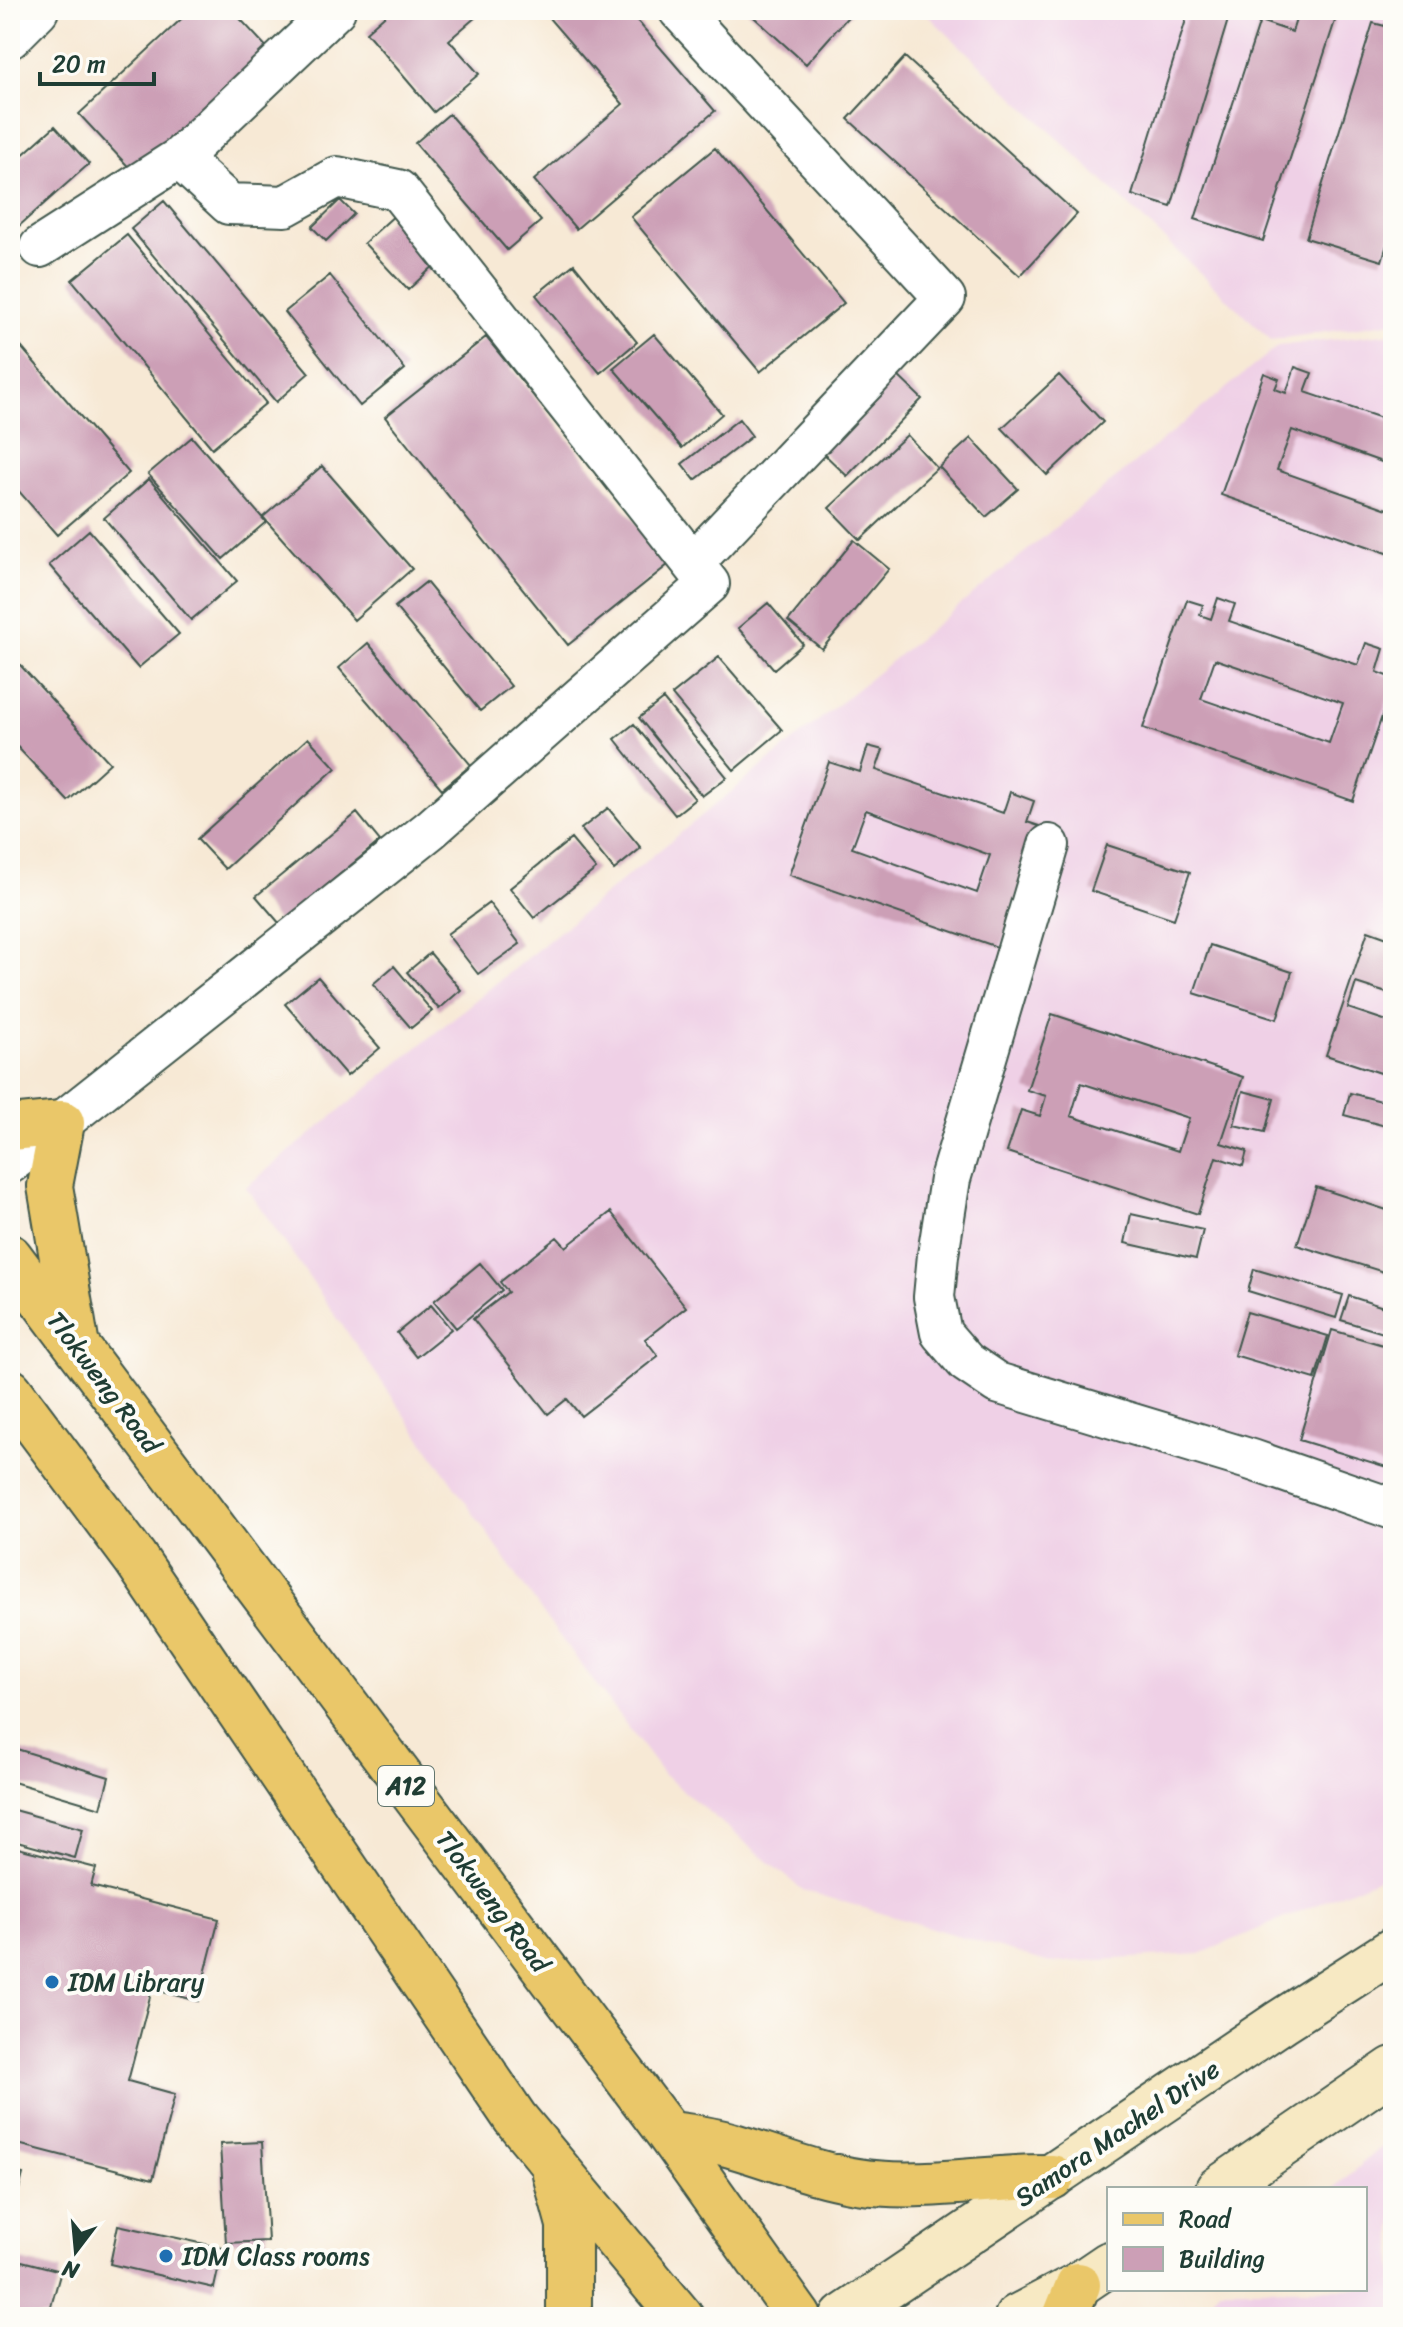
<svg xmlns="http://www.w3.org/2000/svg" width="1403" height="2327" viewBox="0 0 1403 2327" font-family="Sriracha,sans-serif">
<rect width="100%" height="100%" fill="#fdfcf7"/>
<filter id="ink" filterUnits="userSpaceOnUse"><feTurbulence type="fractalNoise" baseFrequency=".0125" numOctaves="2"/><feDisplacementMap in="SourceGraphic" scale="16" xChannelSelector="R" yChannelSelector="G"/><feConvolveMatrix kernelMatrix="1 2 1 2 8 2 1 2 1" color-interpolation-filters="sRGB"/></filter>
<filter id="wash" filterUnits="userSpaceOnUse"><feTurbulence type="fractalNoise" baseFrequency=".006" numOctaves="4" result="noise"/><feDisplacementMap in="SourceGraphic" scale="32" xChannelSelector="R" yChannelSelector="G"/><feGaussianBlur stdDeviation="1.8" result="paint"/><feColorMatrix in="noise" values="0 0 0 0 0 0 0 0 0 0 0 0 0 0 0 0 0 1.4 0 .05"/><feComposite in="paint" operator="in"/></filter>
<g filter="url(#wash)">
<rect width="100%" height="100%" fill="#f7e9d5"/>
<path fill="#efd0e6" d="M922 10H1393V322L1271 340Z
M1393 333V1872L1200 1954 1050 1963 803 1890 664 1775 549 1622 246 1187 1278 346Z
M1393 2136V2317H1201L1219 2289H1365V2189H1333Z"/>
<g id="blocks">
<path fill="#cc9fb6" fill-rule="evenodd" d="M191 10H232L271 52 137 176 79 114Z
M391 10H484L449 40 479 74 434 112 366 32Z
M542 10H628L715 111 576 229 534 180 623 104Z
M746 10H854L806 64Z
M1189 10H1231L1171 207 1132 195Z
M1299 10 1336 18 1263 241 1195 219 1260 21 1292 32Z
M1390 12 1393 13V225L1382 261 1306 238 1373 23 1385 26Z
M905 57 1077 214 1020 276 848 119Z
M449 114 541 221 507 250 415 143Z
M55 126 89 164 10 234V166Z
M715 148 844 303 760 372 631 217Z
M340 200 354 214 326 241 312 227Z
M164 201 309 373 276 402 131 229Z
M396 214 439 261 408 290 364 243Z
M127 235 266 403 212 448 72 280Z
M574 264 637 342 600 373 536 295Z
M330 275 405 369 360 406 285 312Z
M10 334 129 473 57 535 10 481Z
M654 334 722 414 682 448 613 368Z
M486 337 669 564 568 645 385 417Z
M1295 367 1312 373 1305 392 1393 422V466L1292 430 1277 470 1393 511V555L1221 495 1264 373 1279 379 1275 389 1286 393Z
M892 370 922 399 847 476 817 447Z
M1059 375 1103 422 1047 475 1002 428Z
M739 419 752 436 695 480 682 464Z
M907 435 937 468 860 540 829 508Z
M192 437 266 522 223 559 148 474Z
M971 438 1018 489 986 517 939 467Z
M322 466 412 569 354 620 263 517Z
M149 479 237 581 191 620 104 518Z
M89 530 179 634 138 668 49 565Z
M854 540 889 569 822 649 788 621Z
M426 582 511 686 480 711 395 607Z
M1218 598 1235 604 1229 621 1358 665 1366 643 1384 649 1377 672 1393 678V684L1353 801 1143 728 1187 600 1203 605 1200 615 1211 619ZM1215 659 1343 703 1329 743 1201 699Z
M768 603 803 644 774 669 738 628Z
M368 643 471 765 442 789 339 668Z
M10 654 110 763 68 801 10 739Z
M719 657 782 730 734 770 672 695Z
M663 699 727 777 702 796 639 718Z
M634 724 695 799 675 815 615 739Z
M308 738 336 768 225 869 197 839Z
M868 746 883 750 876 770 1003 813 1010 792 1034 801 1027 822 1042 827 1000 948 789 875 829 762 860 772ZM866 810 990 855 977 893 852 848Z
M608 808 641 848 614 870 581 829Z
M357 813 380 841 280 924 256 896Z
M571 839 596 869 534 918 510 888Z
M1107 845 1190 872 1174 919 1091 891Z
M489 903 520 944 478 974 447 934Z
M1368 931 1393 940V995L1356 983 1348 1008 1393 1023V1077L1326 1055Z
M1210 945 1292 972 1277 1019 1194 993Z
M430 953 461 990 439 1009 407 972Z
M394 966 432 1011 411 1028 373 984Z
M318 977 380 1048 347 1076 285 1004Z
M1052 1014 1243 1077 1221 1143 1247 1151 1243 1166 1216 1157 1198 1214 1007 1152 1021 1110 1040 1116 1046 1096 1027 1090ZM1081 1083 1189 1118 1178 1151 1071 1116Z
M1243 1091 1274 1099 1265 1132 1234 1125Z
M1350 1093 1393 1104V1128L1344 1115Z
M1316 1187 1393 1212V1275L1297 1245Z
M611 1212 686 1307 645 1339 658 1356 581 1416 567 1399 548 1414 473 1319 508 1292 500 1282 557 1237 566 1247Z
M1131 1214 1203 1230 1196 1259 1125 1243Z
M480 1263 502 1290 456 1328 434 1301Z
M1254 1269 1343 1295 1336 1318 1248 1291Z
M1349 1296 1393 1310V1336L1341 1320Z
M431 1305 451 1329 416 1357 397 1333Z
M1247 1312 1328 1336 1315 1379 1234 1355Z
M1332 1330 1393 1348V1469L1299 1440Z
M10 1747 109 1777 101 1808 10 1781Z
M10 1809 83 1829 75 1858 10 1840Z
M10 1846 96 1868 91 1886 219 1919 198 2001 152 1989 128 2081 175 2094 153 2179 10 2142Z
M262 2142 268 2241 226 2243 220 2144Z
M10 2171 23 2174 11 2220H10Z
M118 2225 223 2248 214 2288 110 2264Z
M10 2258 61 2271 48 2317H10Z"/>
</g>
</g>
<g filter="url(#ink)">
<use href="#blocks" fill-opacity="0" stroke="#3f574c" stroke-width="2"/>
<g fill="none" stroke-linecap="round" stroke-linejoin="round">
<g stroke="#3f574c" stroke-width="44">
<path id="minor" d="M679 10 945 298 693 563
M10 38 38 10
M179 158 335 10
M1049 845 950 1179 938 1255 934 1297 941 1333 966 1362 997 1383 1252 1460 1393 1509
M10 1163 431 829 709 584 398 190 337 177 285 206 229 204 179 158 40 247"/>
</g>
<g stroke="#3f574c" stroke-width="48">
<path id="secondary" d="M1218 2189 1393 2069
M843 2317 1282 2021 1393 1950
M1017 2317 1078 2285 1109 2264"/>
</g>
<g stroke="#3f574c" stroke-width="48">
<path id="primary" d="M10 1128 62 1123 50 1186 76 1341
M10 1257 668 2133 799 2317
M10 1391 135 1558 515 2118 681 2317
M668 2133C689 2137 713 2139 734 2146 775 2158 814 2174 857 2181 921 2191 988 2176 1052 2177
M555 2174 569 2225V2317
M1065 2317 1078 2285"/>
</g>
<use href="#minor" stroke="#fff" stroke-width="40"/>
<use href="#secondary" stroke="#f7e9c3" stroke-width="44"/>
<use href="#primary" stroke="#eac769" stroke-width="44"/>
</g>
</g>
<g fill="#1f6fb2" stroke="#fdfcf7" stroke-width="3">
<circle cx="52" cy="1982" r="8"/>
<circle cx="166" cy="2256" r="8"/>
</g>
<g text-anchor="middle" stroke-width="8" stroke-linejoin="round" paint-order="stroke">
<rect fill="#fdfcf7" stroke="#62766e" stroke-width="2" x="378" y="1766" width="56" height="40" rx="6"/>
<g font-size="24" font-weight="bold" fill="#1f3d34">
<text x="406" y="1794">A12</text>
</g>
<g font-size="26" fill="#1f3d34" stroke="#fdfcf7">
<text transform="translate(104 1382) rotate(53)" y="9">Tlokweng Road</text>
<text transform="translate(493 1901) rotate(53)" y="9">Tlokweng Road</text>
<text transform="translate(1117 2133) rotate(-34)" y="9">Samora Machel Drive</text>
</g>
<g font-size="26" fill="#1f3d34" stroke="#fdfcf7" text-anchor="start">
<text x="68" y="1991">IDM Library</text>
<text x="182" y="2265">IDM Class rooms</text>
</g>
</g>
<rect width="1403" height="2327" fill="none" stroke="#fdfcf7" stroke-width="40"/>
<rect x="1107" y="2187" width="260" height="104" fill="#fdfcf7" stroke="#a4b0a9" stroke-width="2"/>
<rect x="1123" y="2213" width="40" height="12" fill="#eac769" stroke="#a4b0a9" stroke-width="2"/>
<text x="1179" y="2227" font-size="24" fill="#1f3d34">Road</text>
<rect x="1123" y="2247" width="40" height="24" fill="#cc9fb6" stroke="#a4b0a9" stroke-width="2"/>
<text x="1179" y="2267" font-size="24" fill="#1f3d34">Building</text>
<g transform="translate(76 2251) rotate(196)" stroke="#fdfcf7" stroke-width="6" paint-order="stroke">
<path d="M0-6L14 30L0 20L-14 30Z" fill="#1f3d34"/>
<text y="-12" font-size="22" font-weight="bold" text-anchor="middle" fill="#1f3d34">N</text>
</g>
<path d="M40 72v12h114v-12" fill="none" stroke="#1f3d34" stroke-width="4"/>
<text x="52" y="72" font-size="24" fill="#1f3d34" stroke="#fdfcf7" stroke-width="6" paint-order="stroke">20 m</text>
</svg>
